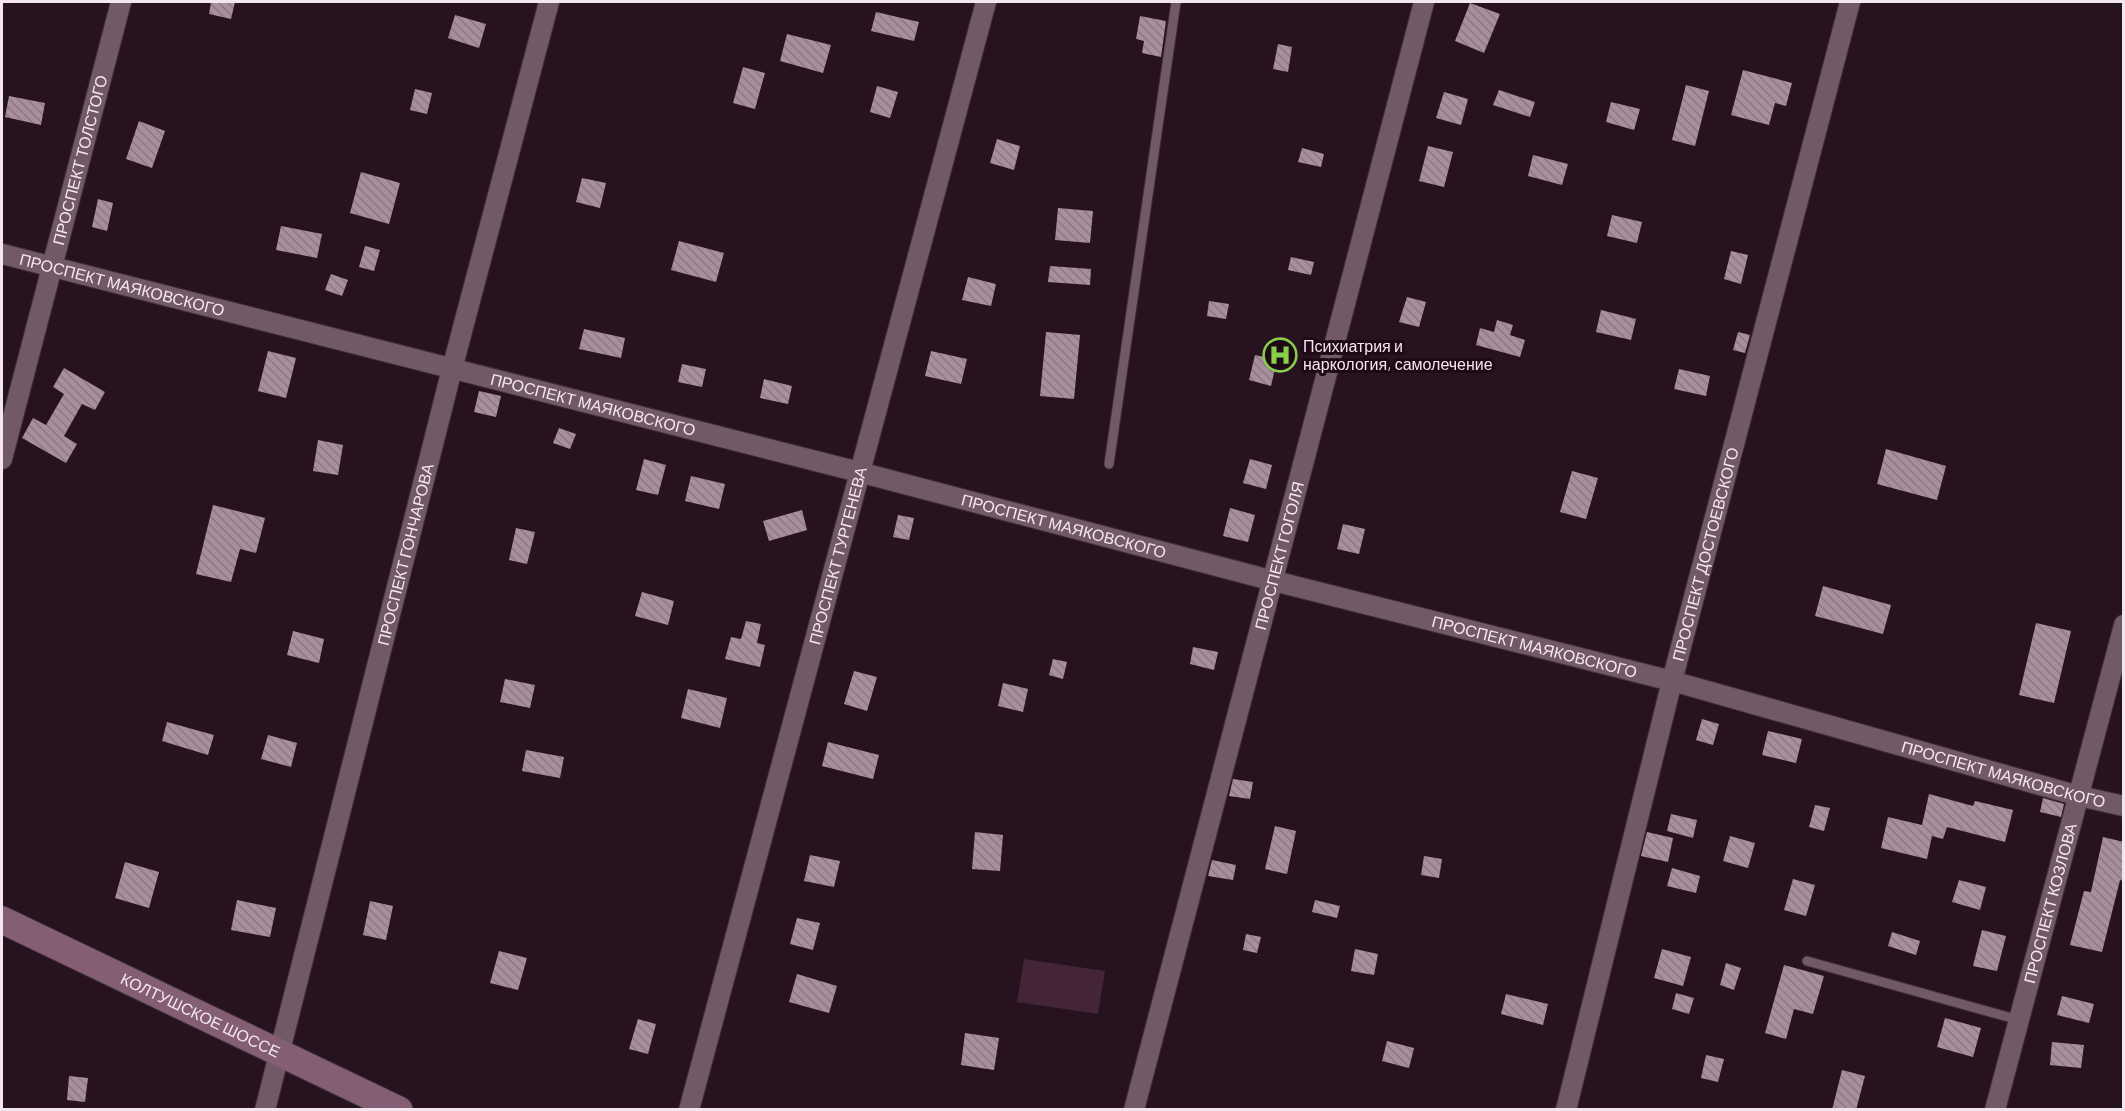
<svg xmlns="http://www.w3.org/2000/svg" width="2125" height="1111" viewBox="0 0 2125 1111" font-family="Barlow,sans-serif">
<defs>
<pattern id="building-back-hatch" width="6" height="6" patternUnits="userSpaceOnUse" patternTransform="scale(1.5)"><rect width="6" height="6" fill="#a98f9e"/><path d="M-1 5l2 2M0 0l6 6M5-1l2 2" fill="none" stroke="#8c7984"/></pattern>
</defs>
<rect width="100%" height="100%" fill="#27131f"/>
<path fill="#432537" d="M1024 959 1105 971 1098 1014 1017 1002Z"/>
<path fill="url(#building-back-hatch)" d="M211 2H235L231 19 209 14Z
M1470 3 1500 14 1484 53 1455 41Z
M876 12 919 22 914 41 871 31Z
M455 15 486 24 479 48 448 38Z
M1140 16 1166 21 1161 57 1142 53 1144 41 1136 39Z
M787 34 831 45 823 73 780 61Z
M1278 44 1292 47 1288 72 1273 69Z
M743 67 765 73 755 109 733 103Z
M1743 70 1792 83 1786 106 1775 103 1769 125 1731 115Z
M1686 85 1709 91 1695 146 1672 140Z
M877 86 898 92 890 118 870 112Z
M415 89 432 93 427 114 410 110Z
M1499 90 1535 102 1530 117 1493 105Z
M1444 92 1468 99 1461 125 1436 118Z
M9 96 45 103 41 125 5 117Z
M1611 102 1640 109 1634 130 1606 122Z
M139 121 165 131 152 168 126 159Z
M997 139 1020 146 1014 170 990 163Z
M1428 146 1453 152 1444 187 1419 181Z
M1302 148 1324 154 1321 167 1298 162Z
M1533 155 1568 164 1562 185 1528 176Z
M361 172 400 183 389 224 350 213Z
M582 178 606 183 600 208 576 202Z
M98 199 113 203 107 231 92 227Z
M1058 208 1093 211 1090 243 1055 240Z
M1612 215 1642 222 1637 243 1607 236Z
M281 226 322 234 317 258 276 250Z
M679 241 724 253 716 282 671 270Z
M365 246 380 250 374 271 359 267Z
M1731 251 1748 255 1741 284 1724 279Z
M1291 257 1314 262 1311 275 1288 270Z
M1050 266 1091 269 1090 285 1048 282Z
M331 274 348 280 342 296 325 290Z
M968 277 996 284 991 306 962 300Z
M1407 297 1426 302 1419 327 1399 322Z
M1209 301 1229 304 1226 319 1207 316Z
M1601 310 1636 319 1631 340 1596 332Z
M1497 320 1513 325 1510 335 1525 340 1520 357 1476 345 1480 328 1494 332Z
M584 329 625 338 621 358 579 349Z
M1046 332 1080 335 1074 399 1040 396Z
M1738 332 1750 335 1745 353 1733 350Z
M268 351 296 358 286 398 258 391Z
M931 351 967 359 961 384 925 376Z
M1255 355 1277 360 1271 386 1249 380Z
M682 364 706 369 702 387 678 382Z
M64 368 105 392 95 410 82 404 64 436 77 444 66 463 22 438 33 418 46 425 64 394 53 387Z
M1679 369 1710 376 1706 396 1674 389Z
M764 379 792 386 788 404 760 398Z
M479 391 501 396 496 417 474 412Z
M559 428 576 434 570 449 553 443Z
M318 440 343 445 338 475 313 471Z
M1886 449 1946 466 1937 500 1877 484Z
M644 459 666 465 658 495 636 490Z
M1250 459 1272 465 1266 489 1243 483Z
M1572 471 1598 478 1586 519 1560 512Z
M691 476 725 484 719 509 685 501Z
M213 505 265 518 256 553 240 549 231 582 196 574Z
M1230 508 1255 515 1248 542 1223 536Z
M802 510 807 530 769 541 763 521Z
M898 515 914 518 909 540 893 537Z
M1343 524 1365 529 1359 554 1337 549Z
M516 528 535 532 527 564 509 560Z
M1823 586 1891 605 1883 634 1815 616Z
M642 592 674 601 668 625 635 616Z
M746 621 761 624 757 643 765 645 760 667 725 659 731 637 741 639Z
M2036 623 2071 631 2054 703 2019 695Z
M293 631 324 639 319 663 287 655Z
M1193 647 1218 652 1214 670 1190 664Z
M1053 659 1067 662 1063 679 1049 675Z
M854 671 877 677 867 711 844 704Z
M505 679 535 685 530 708 500 702Z
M1003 683 1028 689 1023 712 998 706Z
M688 689 727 698 720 728 681 718Z
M1702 719 1719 724 1713 745 1696 740Z
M167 722 214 735 208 755 162 741Z
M1768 731 1802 739 1796 763 1762 755Z
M268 735 297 743 291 767 261 759Z
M828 742 879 755 873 779 822 766Z
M526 750 564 757 560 778 522 771Z
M1233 779 1253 782 1250 799 1229 796Z
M1929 794 1973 806 1975 801 2013 810 2005 842 1947 827 1943 839 1932 836 1927 859 1881 848 1888 817 1922 825Z
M2043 798 2064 804 2061 817 2040 812Z
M1815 805 1830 808 1824 831 1809 827Z
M1671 814 1697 820 1693 838 1667 831Z
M1275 826 1296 831 1287 874 1265 869Z
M975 832 1003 835 1000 871 972 869Z
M1647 832 1673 838 1668 862 1641 856Z
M1730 836 1755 843 1748 868 1723 861Z
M2103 837 2124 842V881L2120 880 2102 952 2070 945 2084 891 2091 892Z
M810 855 840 861 834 887 804 881Z
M1424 856 1442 859 1439 878 1421 875Z
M1212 860 1236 865 1233 880 1208 876Z
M125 862 159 872 149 908 115 898Z
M1672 868 1700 876 1696 893 1667 886Z
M1793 879 1815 885 1806 916 1784 910Z
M1959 880 1986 887 1980 910 1952 902Z
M237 900 276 908 270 937 231 930Z
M1315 900 1340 906 1337 918 1312 912Z
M370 901 393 906 386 940 363 935Z
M797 918 820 923 813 950 790 944Z
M1982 930 2006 936 1997 971 1973 966Z
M1892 932 1920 941 1916 955 1888 946Z
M1246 934 1261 937 1257 953 1243 950Z
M1355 949 1378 954 1374 975 1351 971Z
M1662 949 1691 957 1683 986 1654 978Z
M499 951 527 958 518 990 490 983Z
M1726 963 1741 968 1734 990 1720 985Z
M1784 965 1824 976 1813 1014 1794 1009 1786 1039 1765 1033Z
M797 974 837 986 829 1013 789 1002Z
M1676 993 1694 998 1689 1014 1672 1009Z
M1506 994 1548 1004 1543 1025 1501 1014Z
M2062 996 2094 1004 2089 1023 2057 1015Z
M1945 1018 1981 1028 1973 1057 1937 1047Z
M638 1019 656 1024 648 1054 629 1049Z
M965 1033 999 1038 994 1070 961 1065Z
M1387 1041 1414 1048 1409 1068 1382 1061Z
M2052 1042 2084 1045 2081 1068 2050 1065Z
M1706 1055 1724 1059 1718 1082 1701 1078Z
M1842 1070 1865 1076 1856 1110H1832Z
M69 1076 88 1078 85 1102 67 1100Z"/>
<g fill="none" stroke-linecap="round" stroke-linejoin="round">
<g stroke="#3d3037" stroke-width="11">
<path id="lane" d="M1109 464 1176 2
M1807 961 2019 1020"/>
</g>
<g stroke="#3d3037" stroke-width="22">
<g id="street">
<path id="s1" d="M2 254 859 472 1274 581 1672 681 2079 796 2124 806"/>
<path id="s2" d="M2 459 121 2"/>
<path id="s3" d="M265 1110 452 369 549 2"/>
<path id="s4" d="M689 1110 986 2"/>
<path id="s5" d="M1134 1110 1424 2"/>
<path id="s6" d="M1566 1110 1672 681 1850 2"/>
<path id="s7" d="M1995 1110 2124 625"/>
</g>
</g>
<g stroke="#3d3037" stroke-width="29">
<g id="secondary">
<path id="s8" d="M2 920 399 1110"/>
</g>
</g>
<use href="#lane" stroke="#715966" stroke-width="9"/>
<use href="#street" stroke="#715966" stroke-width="20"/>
<use href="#secondary" stroke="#845e74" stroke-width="27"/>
</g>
<defs>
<g id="hospital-ring" transform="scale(1.725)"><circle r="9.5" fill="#1d0a16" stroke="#87cf4a" stroke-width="1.5"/><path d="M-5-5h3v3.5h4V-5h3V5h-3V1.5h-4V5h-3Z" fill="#87cf4a"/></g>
</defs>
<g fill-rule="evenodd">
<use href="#hospital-ring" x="1280" y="355"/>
</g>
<g text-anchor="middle" stroke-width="6" stroke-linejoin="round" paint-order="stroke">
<g font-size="16" fill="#f4e6ee" stroke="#1d0a16">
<text dy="6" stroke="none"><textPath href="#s2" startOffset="309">ПРОСПЕКТ ТОЛСТОГО</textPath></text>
<text dy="6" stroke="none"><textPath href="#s1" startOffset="124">ПРОСПЕКТ МАЯКОВСКОГО</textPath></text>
<text dy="6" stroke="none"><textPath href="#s1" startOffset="610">ПРОСПЕКТ МАЯКОВСКОГО</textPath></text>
<text dy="6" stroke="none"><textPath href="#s1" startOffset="1096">ПРОСПЕКТ МАЯКОВСКОГО</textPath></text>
<text dy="6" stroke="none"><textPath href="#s3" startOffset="573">ПРОСПЕКТ ГОНЧАРОВА</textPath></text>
<text dy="6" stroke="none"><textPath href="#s4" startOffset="574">ПРОСПЕКТ ТУРГЕНЕВА</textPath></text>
<text dy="6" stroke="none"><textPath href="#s6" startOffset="573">ПРОСПЕКТ ДОСТОЕВСКОГО</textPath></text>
<text dy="6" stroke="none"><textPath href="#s5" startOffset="573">ПРОСПЕКТ ГОГОЛЯ</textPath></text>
<text dy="6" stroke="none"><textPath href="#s1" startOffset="1582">ПРОСПЕКТ МАЯКОВСКОГО</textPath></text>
<text dy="6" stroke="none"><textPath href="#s1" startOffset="2068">ПРОСПЕКТ МАЯКОВСКОГО</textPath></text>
<text dy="6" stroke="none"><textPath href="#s7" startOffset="214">ПРОСПЕКТ КОЗЛОВА</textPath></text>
<text dy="6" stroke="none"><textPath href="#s8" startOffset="220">КОЛТУШСКОЕ ШОССЕ</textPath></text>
</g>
<g font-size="16" fill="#f4e6ee" stroke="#1d0a16" text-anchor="start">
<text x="1303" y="352">Психиатрия и<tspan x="1303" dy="18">наркология, самолечение</tspan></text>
</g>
</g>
<rect width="2125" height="1111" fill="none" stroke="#f4e6ee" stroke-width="6"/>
</svg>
